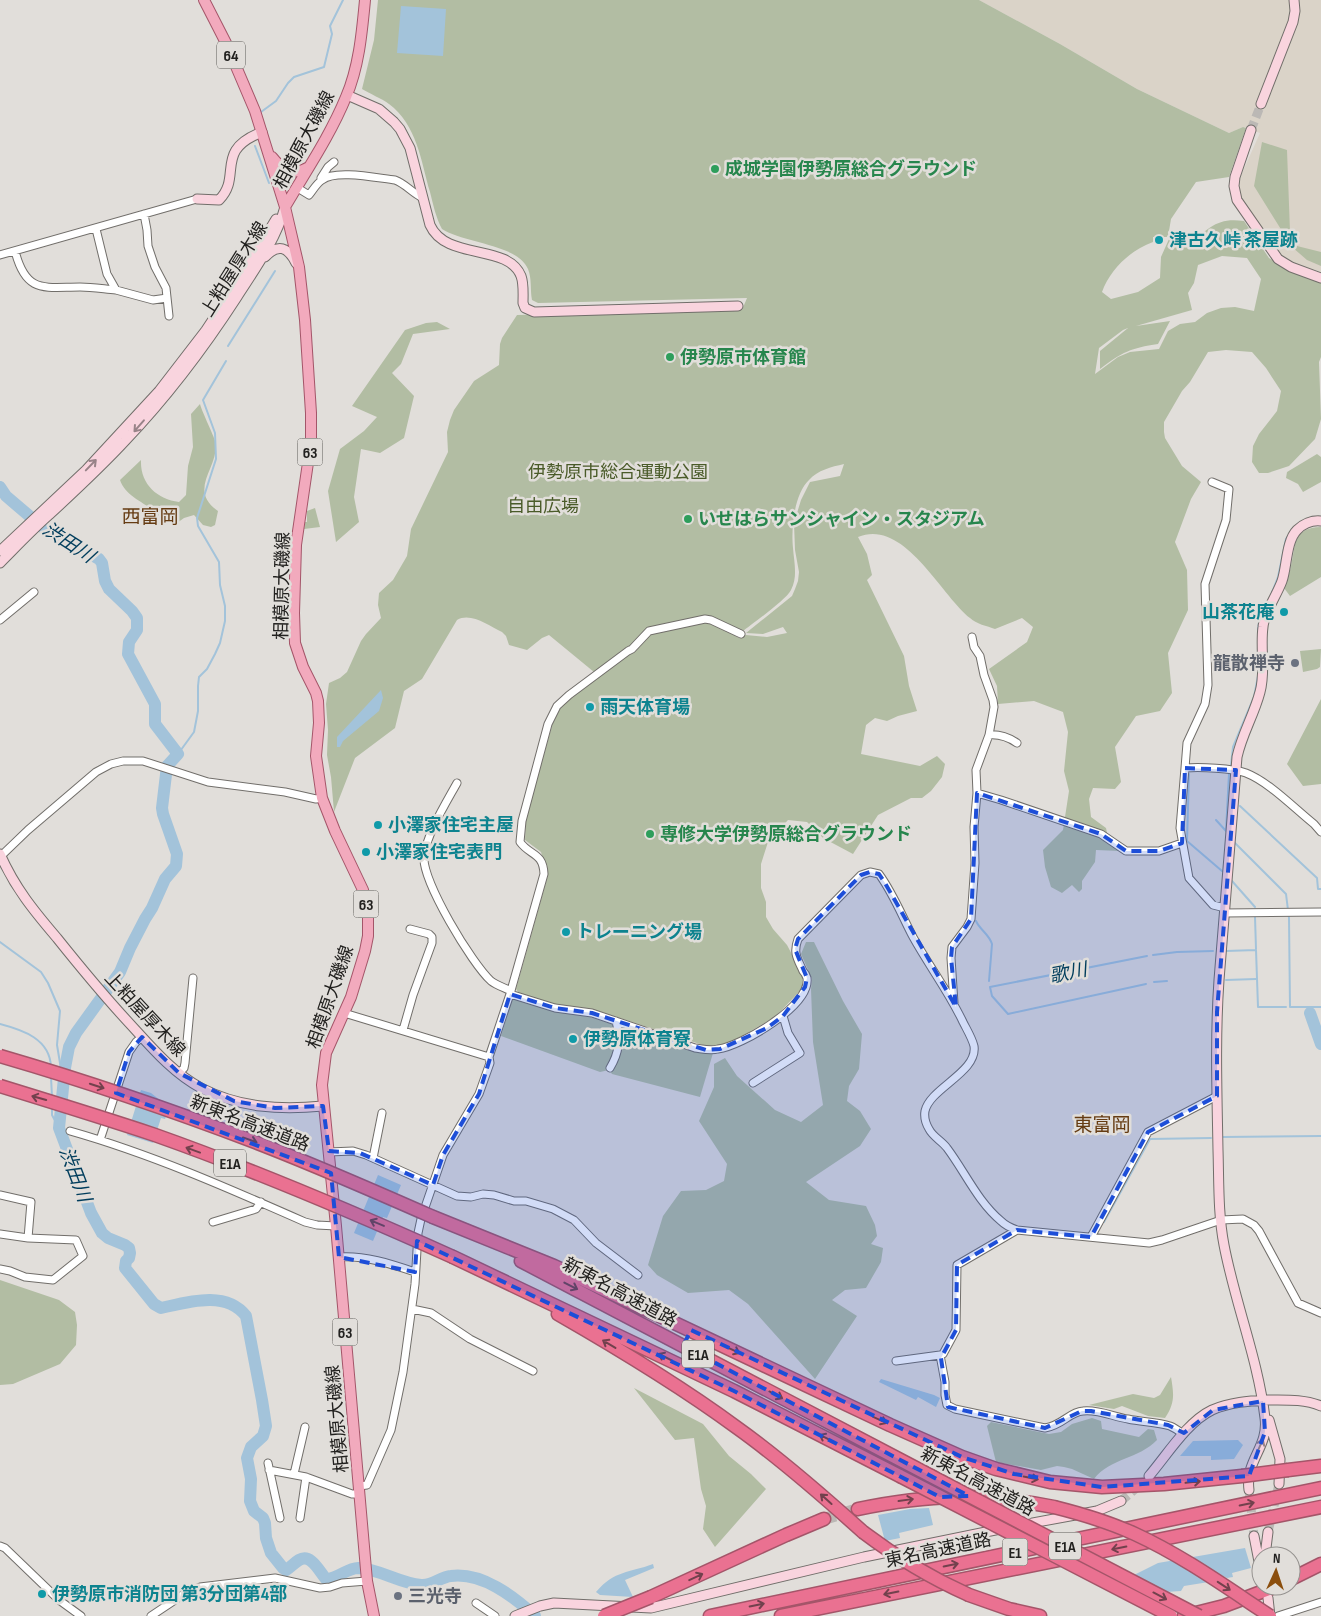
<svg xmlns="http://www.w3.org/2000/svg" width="1321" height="1616" viewBox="0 0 1321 1616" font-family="'Sofia Sans Condensed','Noto Sans JP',sans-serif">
<rect width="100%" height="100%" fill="#e1deda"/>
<path fill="#dad3c8" d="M967 0H1321V272L1293 263 1277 253 1239 194V180L1260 133 1243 127 1229 133 1137 89 1060 44 979 0Z"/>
<path fill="#b2bda3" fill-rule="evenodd" d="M378 0H979L1060 44 1137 89 1229 133 1243 127 1246 128 1229 177 1196 182 1171 219 1168 237H1153V242C1130 250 1110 270 1102 292L1111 299 1138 292 1160 278 1161 257 1169 239 1189 244C1209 229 1216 217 1244 221L1269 258 1288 270 1321 282V357L1319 362 1321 419 1315 439 1289 466 1268 473H1259L1252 462 1253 446 1259 434 1277 411 1281 391 1266 368 1252 352 1226 350 1208 352 1190 382 1182 391 1164 422V432L1165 438 1182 466 1201 482 1191 499 1175 542 1187 570 1188 610 1168 653 1172 693 1160 711 1136 716 1115 747 1121 782 1115 789 1093 788 1089 799 1091 817 1106 828 1108 837 1120 851 1096 850 1095 862 1082 881V889L1079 892 1072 885 1062 893 1051 887 1045 867 1043 850 1063 830 1069 791 1064 771 1068 732 1063 712 1034 701 998 704 997 686 989 669 1027 642 1033 627 1022 618 995 629C987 626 976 624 970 618 940 594 904 518 858 537L867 554 872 575 867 580 904 656 909 686 917 711 898 716 887 721 875 718 866 725 861 754 920 766 937 756 945 764 942 777 931 791 922 798H911L878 815 853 854 823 838 807 822 788 820 768 842 761 864V888L766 902V917L773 929 787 945 797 964 803 977 802 986 800 991 775 1017 737 1039 721 1045 706 1046 592 1009 555 1004 524 996 518 992 516 989 548 875 541 852 525 840 526 819 555 715C566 695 615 663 637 650L643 641 651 633 709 621 739 638 746 635 767 637 787 633 783 627 763 634 746 633 792 596 795 589 798 581 799 572 795 550 794 523 801 500 810 482 840 476 844 464C831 467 818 470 809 480 794 494 791 529 793 548 794 562 798 577 791 590 786 600 753 623 742 632H740L712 617 659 626 594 672 549 635 542 638 527 650 509 645 506 636 502 632C489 626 471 612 457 620L422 679 404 691 395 728 355 758 334 812 331 777 327 755 328 730 326 704 329 683 340 678 347 672 361 641 366 634 381 618 378 605 379 593 393 580 407 556 411 529 448 452 447 432 450 420 454 410 474 381 499 365 500 344 502 338 517 315 742 310 747 298 538 303 532 300C530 289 532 279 528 269 517 244 466 244 442 229 436 218 433 204 430 192 421 161 417 125 389 104 381 98 370 94 362 89L374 40ZM1222 256 1247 258 1261 279 1254 311 1235 307 1221 308 1207 313 1195 322 1180 324 1168 331 1159 349 1130 352 1118 357 1095 374 1099 348 1123 330 1128 328 1100 351V369C1122 352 1131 348 1158 344L1170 321 1136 326 1192 310 1188 293 1194 283 1198 265Z
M1262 142 1287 150 1290 232 1297 246 1321 252V266L1307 260 1292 247 1254 186Z
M437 322 450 329 413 334 401 364 392 373 414 396 404 438 380 453 361 449 354 497 359 522 336 542 328 491 340 449 364 431 377 417 352 406 405 330 426 323Z
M200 404C202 412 215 438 216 444 217 470 188 490 218 511L215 525 211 527 203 525 194 515 184 518 177 523C173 522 168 522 165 520 160 518 157 513 153 510 141 501 125 495 120 480L141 460C140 484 157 499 179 502L186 495 188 466 193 447 191 414Z
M1317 454 1321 457V482L1303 492 1298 484 1286 478 1287 472Z
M315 508 320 527 304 529 305 522H307V511Z
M1321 527V577L1290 596 1284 588C1286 581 1290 573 1291 566 1296 545 1292 528 1321 527Z
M1321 649 1320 667 1317 669 1303 672 1300 651Z
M1321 699V784L1303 786 1287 764Z
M806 942H814L843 1001 862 1034 859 1069 849 1086 847 1101 860 1111 871 1129 860 1146 806 1182 829 1200 866 1206 875 1225 877 1236 871 1244 883 1248 881 1262 866 1288 845 1290 832 1300 857 1316 815 1379 748 1304 729 1290 688 1293 657 1275 648 1265 663 1216 681 1191 706 1190 724 1181 727 1164 699 1121 714 1087V1064L725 1058 737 1076 775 1110 801 1122 823 1105 813 1042 811 989 812 979 801 954Z
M515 999 556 1012 590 1017 695 1051 713 1053 700 1097 612 1074 609 1070 600 1072 501 1036 512 1000Z
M0 1280 59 1300 75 1312 77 1325 76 1345 60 1364 13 1384 0 1385Z
M1171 1377C1174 1395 1175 1403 1165 1418L1148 1416 1122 1406 1114 1409 1089 1405 1133 1394 1154 1398 1160 1395Z
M634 1388 703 1424 729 1456 751 1474 766 1489 715 1547 703 1529 706 1506 701 1489 694 1438 675 1440Z
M1092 1418 1101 1421 1102 1429 1139 1437 1148 1429 1154 1430 1157 1440C1139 1459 1110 1458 1094 1479L1072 1469 1064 1467 1057 1466 1041 1470 996 1462 987 1426 991 1422 1049 1434 1061 1432 1072 1424Z"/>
<path fill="#a3c3da" d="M401 6 446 9 443 56 397 53Z
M381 690 383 698 379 711 343 741 340 747H337V737Z
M141 1090 151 1093 170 1108 165 1119 161 1118 153 1143 127 1135Z
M378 1175 401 1185 387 1218 383 1217 373 1241 354 1233Z
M881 1379 934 1395 940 1398 936 1407 918 1397 916 1400 879 1382Z
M1238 1440 1243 1445 1234 1459 1211 1460V1456H1180L1193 1441Z
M929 1508 933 1525 899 1533 900 1538 885 1541 878 1515 910 1509Z
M1245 1548 1251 1568 1232 1573 1233 1577 1227 1578 1219 1574 1215 1581 1184 1586 1181 1591 1166 1592 1134 1575 1158 1563Z
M653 1564 654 1568 625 1580 633 1597 600 1595 596 1592C615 1570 629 1573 653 1564Z"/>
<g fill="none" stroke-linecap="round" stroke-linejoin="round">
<path stroke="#a3c3da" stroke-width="2" d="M261 112 276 101 288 83 294 77 324 67 332 34 330 26 343 0
M255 146 269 183
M228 346 275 271
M1271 595 1278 577 1286 539 1288 536
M1258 630 1259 622 1261 618
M178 754 194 732 198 711V686L199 677 207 669 215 654 220 643 225 621V606L220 585 219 562 198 526 197 518 216 459 215 433 203 400 226 361
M1231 765 1233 747 1254 697 1258 676V655
M1189 774 1187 841 1222 871
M1240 806 1317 878 1318 889H1321
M1216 820 1226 831
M1226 831 1229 774
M1235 843 1286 894 1289 918 1290 1007H1321
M1232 881 1255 907
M1255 917 1256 949
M976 921C980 930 989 934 992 944L989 981
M0 942 41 972 48 983 60 1011 57 1045 61 1069
M1226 951 1256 950 1258 1007H1286
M1153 955 1177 952 1213 951
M1226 980 1256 979
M1154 982 1167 981
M1146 984 1008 1014 992 996 990 987 1147 956
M0 1024C23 1030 50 1039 51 1067
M51 1077 52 1097
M52 1107V1115L59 1128
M1223 1137 1321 1136
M1104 1222 1150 1139 1211 1138"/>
<path stroke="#a3c3da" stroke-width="12" d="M0 487 6 496 47 531 75 545 99 559 102 563 105 581 109 589 132 611 137 618V630L129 642 128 654 155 704V724L178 754 167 766 162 808 163 814 177 854 176 866 165 879 152 908 145 919 130 948 120 972 76 1033 69 1047 65 1068 59 1128 91 1213 102 1233 108 1238 125 1245 129 1248 130 1253 129 1258 126 1261 125 1268 154 1304 161 1308C188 1302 226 1290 246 1316L262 1400 266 1426 263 1436 251 1447 247 1458 251 1479 250 1501 254 1511 263 1518 265 1523 266 1538 271 1553 283 1568 286 1570C291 1567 294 1563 299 1560 311 1553 319 1571 326 1579 338 1579 347 1568 358 1568 380 1569 399 1583 421 1585 433 1586 440 1577 451 1576 482 1572 513 1596 535 1616
M1310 1013 1321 1044"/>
<path stroke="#bbb8b5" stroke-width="9" stroke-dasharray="9 4.5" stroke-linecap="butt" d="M1251 130 1261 104
M1249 1490 1254 1536
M1121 1501 1140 1485
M1268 1532 1279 1484"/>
<path stroke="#bbb8b5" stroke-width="12" stroke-dasharray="12 6" stroke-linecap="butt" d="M824 1519 858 1509"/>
<g stroke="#716e6a" stroke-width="9">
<path id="street" d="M321 178 328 167 334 162
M296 187 309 195C313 190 317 183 322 180 335 169 377 178 395 180 406 184 412 193 423 198
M144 214 147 230 148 246 155 267 166 288 169 316
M96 229 107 274 116 290 153 300 167 298
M15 251C26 294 44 287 80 287 92 287 104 289 116 290
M0 255 197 199
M1212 482 1229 489 1226 520 1205 584 1208 685 1205 704 1187 743 1185 768C1200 767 1232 768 1246 773 1269 782 1294 808 1314 824L1321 832
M0 620 34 592
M972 637 974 647 980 656 984 675 993 700 994 707 989 735
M1185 768 1180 828 1189 878 1213 905 1225 908
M457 783C446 803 426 835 424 857 422 881 472 964 491 981 496 985 505 988 511 991
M977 793 1001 800 1101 834 1126 851H1159L1182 843
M1 856 28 830 96 772 111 764 123 761H143L208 782 285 792 316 799 322 798
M1224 913 1321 912
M510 994 544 874C543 852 530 856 520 842L522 821 548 724 557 706 569 695 628 651 632 649 649 631 705 619 711 620 741 634
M954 1003 951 958 952 947 967 927 971 919 975 863 974 827 977 793 976 770 989 735C1000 734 1008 737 1017 743
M344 1013 489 1057 510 994 555 1008 592 1013 695 1048C703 1049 710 1051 718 1049 741 1046 811 1006 807 978 806 975 805 973 803 971 797 958 793 953 798 939L861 875 870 872 879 874C893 893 902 916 913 937 929 966 949 992 963 1022 967 1030 972 1038 974 1046 978 1072 930 1088 925 1111 924 1117 926 1124 929 1129 933 1137 942 1141 947 1148 965 1172 978 1202 1001 1221 1006 1226 1011 1228 1017 1230L1149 1243 1162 1240 1221 1220 1243 1219 1254 1225 1259 1231 1298 1303 1321 1313
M403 1030 413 995 432 943V937L429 934 410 929
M610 1068C619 1053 621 1039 616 1021
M179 1073 184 1068 185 1063 193 978
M753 1083 800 1053 788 1033 783 1016
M70 1131C151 1154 228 1188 305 1222L317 1225 336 1226
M100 1140 129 1052 136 1042 142 1037
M329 1152 353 1151 366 1155 457 1196 471 1197 483 1194 494 1195 514 1201H526L553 1209 574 1220 596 1243 638 1275
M373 1158 382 1113
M0 1195 31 1202 28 1238
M213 1222 256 1209 261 1202
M1017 1230 957 1265 956 1330 943 1354 940 1355 945 1382V1395L947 1405 955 1409 1045 1428C1063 1425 1069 1412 1083 1411 1098 1409 1114 1417 1128 1419 1142 1422 1157 1422 1170 1426 1175 1428 1179 1431 1183 1434
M0 1234 28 1238 76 1240 83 1256 53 1280 25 1277 10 1271 0 1269
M1091 1237 1148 1132 1217 1096
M339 1257C364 1255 391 1264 415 1272
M412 1309 431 1313 470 1339 533 1371
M896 1361 940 1355
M268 1463 280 1518
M269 1470 306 1477 352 1494H360
M294 1474 305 1427
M359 1486 367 1485 391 1430 403 1372 415 1284 418 1233 421 1219 443 1155 479 1094 490 1063 489 1057
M300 1518 306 1477
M0 1546 5 1548 59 1600 81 1616
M476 1603 495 1616
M151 1616 184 1594 200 1587 275 1578 320 1588 330 1587 342 1583 367 1581
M1278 1616 1321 1602"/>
</g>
<g stroke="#716e6a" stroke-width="11">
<path id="secondary" d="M347 95 379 109 394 122 400 129 410 148 430 225C446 261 508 243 521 276 524 284 523 295 523 303L525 308 534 312 738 306
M1261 104 1293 22 1295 11 1294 0
M1251 130 1235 177 1234 186 1237 200 1278 259 1291 267 1321 278
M197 199 219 200C243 176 213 151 262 132
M265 257C278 243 288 247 296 263
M0 551 86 470 159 391 206 330 241 277 276 219
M0 563C16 547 32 530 49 515 75 491 101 467 125 441 167 397 204 348 237 297 255 269 276 240 285 207
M0 854C15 888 34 911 57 938 81 968 105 997 131 1025 152 1048 173 1073 201 1088 240 1108 280 1110 323 1106
M1269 1420 1280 1459 1279 1484
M1149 1476C1167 1455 1187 1422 1212 1410 1230 1402 1249 1401 1268 1400 1287 1400 1304 1399 1321 1406
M1249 1490C1245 1460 1269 1447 1265 1418 1258 1359 1235 1303 1224 1245 1218 1214 1219 1182 1218 1150 1217 1094 1215 1037 1219 980L1237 757C1242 734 1254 715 1260 692 1266 671 1260 649 1263 627 1264 613 1277 595 1282 581 1287 567 1286 541 1297 530 1303 524 1312 520 1321 521
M1254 1536 1261 1572
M1265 1556 1268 1532
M1268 1598 1270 1616
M515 1616 540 1606 554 1603 651 1608 864 1557 1005 1528 1097 1511 1121 1501"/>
</g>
<g stroke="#a45569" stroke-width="12">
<path id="primary" d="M204 0 226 43 255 111 285 207 299 267 305 320 311 413V442L296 545 294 613 295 643 303 667 316 693 318 701 319 723 316 756 322 798 335 831 363 890 368 915V936L365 951 351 997 326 1053 322 1085 336 1226 367 1581 374 1616
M272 157C282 170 294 176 309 167
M285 207C306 171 330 136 346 97 359 67 362 32 365 0"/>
</g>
<g stroke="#a45569" stroke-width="15">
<path id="highway" d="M433 1217 554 1266 890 1425 962 1457 996 1469 1050 1482 1102 1487 1164 1484 1242 1476
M453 1257 734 1391 900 1476
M521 1261 931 1476
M558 1314C619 1349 679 1385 736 1427 781 1459 822 1495 863 1532
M1288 1470 1321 1466
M858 1509C930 1494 982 1493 1054 1507
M1291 1579 1321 1564
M969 1595 1009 1609 1040 1616
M651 1597 786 1535 824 1519
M710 1616 1321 1488
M781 1616 1321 1507
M1184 1616 1224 1606 1277 1586"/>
</g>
<use href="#street" stroke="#fff" stroke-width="7"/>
<use href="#secondary" stroke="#f9d4de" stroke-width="9"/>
<use href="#primary" stroke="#f2aabd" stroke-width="10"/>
<use href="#highway" stroke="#ea7191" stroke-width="12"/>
<g stroke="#a45569" stroke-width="15" stroke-linecap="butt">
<path id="highway-bridge" d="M0 1056C86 1081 171 1110 255 1142 315 1165 374 1191 433 1217
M0 1086C52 1102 104 1118 155 1135 257 1171 355 1213 453 1257
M900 1476 1171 1616
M931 1476 1199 1616
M1242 1476 1288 1470
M1054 1507C1082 1514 1109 1522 1135 1534 1183 1556 1226 1587 1270 1616
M863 1532C896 1557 931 1578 969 1595
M604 1616 651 1597"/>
</g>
<use href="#highway-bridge" stroke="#ea7191" stroke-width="12"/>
</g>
<defs><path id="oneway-shaft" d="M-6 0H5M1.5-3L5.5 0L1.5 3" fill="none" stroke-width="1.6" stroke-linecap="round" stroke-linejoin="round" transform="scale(1.25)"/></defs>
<g stroke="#988388">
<use href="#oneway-shaft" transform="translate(139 426) rotate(131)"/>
<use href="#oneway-shaft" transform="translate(91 465) rotate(-46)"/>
<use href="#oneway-shaft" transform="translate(1260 1446) rotate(-66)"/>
</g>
<g stroke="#72414d">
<use href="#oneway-shaft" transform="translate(97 1086) rotate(18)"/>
<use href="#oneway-shaft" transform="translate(39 1098) rotate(-164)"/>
<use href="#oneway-shaft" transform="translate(250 1140) rotate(20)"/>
<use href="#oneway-shaft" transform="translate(193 1150) rotate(-160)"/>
<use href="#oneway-shaft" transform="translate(377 1223) rotate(-157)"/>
<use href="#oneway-shaft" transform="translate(571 1286) rotate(27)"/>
<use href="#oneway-shaft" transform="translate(609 1344) rotate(-149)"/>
<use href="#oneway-shaft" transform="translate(733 1350) rotate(25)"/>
<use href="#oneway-shaft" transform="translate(665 1357) rotate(-154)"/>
<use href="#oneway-shaft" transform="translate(776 1395) rotate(28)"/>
<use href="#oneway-shaft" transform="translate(880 1420) rotate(25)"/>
<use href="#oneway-shaft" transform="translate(826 1438) rotate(-153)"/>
<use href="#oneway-shaft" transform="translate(1031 1478) rotate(11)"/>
<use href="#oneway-shaft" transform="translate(1193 1482) rotate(-6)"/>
<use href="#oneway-shaft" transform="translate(826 1499) rotate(-138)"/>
<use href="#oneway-shaft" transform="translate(906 1500) rotate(-8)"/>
<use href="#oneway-shaft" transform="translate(1247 1504) rotate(-12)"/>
<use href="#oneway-shaft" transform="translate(1119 1548) rotate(169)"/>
<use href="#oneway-shaft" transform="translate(951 1565) rotate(-12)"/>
<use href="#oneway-shaft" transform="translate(696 1577) rotate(-25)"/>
<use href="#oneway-shaft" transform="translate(1224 1586) rotate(33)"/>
<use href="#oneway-shaft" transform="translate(891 1593) rotate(169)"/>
<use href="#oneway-shaft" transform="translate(1160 1596) rotate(28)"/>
<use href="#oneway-shaft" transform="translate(757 1605) rotate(-12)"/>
</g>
<path fill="#1d4ed8" fill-opacity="0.2" stroke="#1d4ed8" stroke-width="4" stroke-dasharray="10 6" stroke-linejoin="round" d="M1185 768 1236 770 1217 1012V1096L1148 1132 1091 1237 1017 1230 957 1265 956 1330 941 1358 948 1407 1045 1428 1082 1411H1091L1168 1425 1184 1433 1213 1410 1263 1401 1265 1432 1249 1476 1102 1487 1014 1474 962 1457 691 1330 683 1346 969 1496 940 1497 734 1391 417 1241 415 1272 339 1257 331 1173 116 1093 129 1052 142 1037 179 1073 234 1101 275 1108 323 1106 329 1151 360 1153 433 1185 443 1155 479 1094 510 994 555 1008 592 1013 706 1050 720 1049 767 1028 783 1016 805 987 807 978 795 949 798 939 861 875 870 872 879 874 885 883 956 1007 951 958 952 947 971 919 977 793 1101 834 1126 851H1159L1182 843Z"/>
<g fill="#2e9e5b" stroke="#e1deda" stroke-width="2">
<circle cx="715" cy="169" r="5"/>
<circle cx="670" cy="357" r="5"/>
<circle cx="688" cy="519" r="5"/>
<circle cx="650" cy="834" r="5"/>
</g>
<g fill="#0f9aa8" stroke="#e1deda" stroke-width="2">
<circle cx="1159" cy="240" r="5"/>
<circle cx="1284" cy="612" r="5"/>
<circle cx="590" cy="707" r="5"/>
<circle cx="378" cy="825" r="5"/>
<circle cx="366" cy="852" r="5"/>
<circle cx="566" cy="932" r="5"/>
<circle cx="573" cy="1039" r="5"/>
<circle cx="42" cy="1594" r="5"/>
</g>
<g fill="#6b7280" stroke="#e1deda" stroke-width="2">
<circle cx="1295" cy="663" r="5"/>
<circle cx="398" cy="1596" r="5"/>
</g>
<g text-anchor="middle" stroke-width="5" stroke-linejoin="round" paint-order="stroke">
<g fill="#e1deda" stroke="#5b5a57" stroke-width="1">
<rect x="217" y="41.5" width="28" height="27" rx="4"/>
<rect x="297.5" y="438.5" width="25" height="27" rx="4"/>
<rect x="353.5" y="890.5" width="25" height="27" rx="4"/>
<rect x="214" y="1149.5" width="32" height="27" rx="4"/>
<rect x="332.5" y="1318.5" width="25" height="27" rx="4"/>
<rect x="682" y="1340.5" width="32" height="27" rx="4"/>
<rect x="1049" y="1532.5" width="32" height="27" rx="4"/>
<rect x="1002.5" y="1538.5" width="25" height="27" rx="4"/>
</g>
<g font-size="16" font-weight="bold" fill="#22211f">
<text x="231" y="61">64</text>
<text x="310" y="458">63</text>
<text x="366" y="910">63</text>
<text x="230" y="1169">E1A</text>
<text x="345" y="1338">63</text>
<text x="698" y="1360">E1A</text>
<text x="1065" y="1552">E1A</text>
<text x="1015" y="1558">E1</text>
</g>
<g font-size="18" fill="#22211f" stroke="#e1deda">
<text transform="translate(304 140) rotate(-62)" y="6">相模原大磯線</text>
<text transform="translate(234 269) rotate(-58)" y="6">上粕屋厚木線</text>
<text transform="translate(282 586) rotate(-89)" y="6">相模原大磯線</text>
<text transform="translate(330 997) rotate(-71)" y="6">相模原大磯線</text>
<text transform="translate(145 1014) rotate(47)" y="6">上粕屋厚木線</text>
<text transform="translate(250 1123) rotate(21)" y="6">新東名高速道路</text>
<text transform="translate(620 1292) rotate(28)" y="6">新東名高速道路</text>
<text transform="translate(337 1419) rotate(-95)" y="6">相模原大磯線</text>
<text transform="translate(978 1481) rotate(28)" y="6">新東名高速道路</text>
<text transform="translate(938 1550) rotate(-12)" y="6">東名高速道路</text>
</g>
<g font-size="18" font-weight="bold" fill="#27864d" stroke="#e1deda" text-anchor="start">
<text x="725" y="175">成城学園伊勢原総合グラウンド</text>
<text x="680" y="363">伊勢原市体育館</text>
<text x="698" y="525">いせはらサンシャイン・スタジアム</text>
<text x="660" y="840">専修大学伊勢原総合グラウンド</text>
</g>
<g font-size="18" font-weight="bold" fill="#0d838f" stroke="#e1deda" text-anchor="start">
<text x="1169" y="246">津古久峠 茶屋跡</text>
<text x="1274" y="618" text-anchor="end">山茶花庵</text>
<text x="600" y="713">雨天体育場</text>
<text x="388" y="831">小澤家住宅主屋</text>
<text x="376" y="858">小澤家住宅表門</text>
<text x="576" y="938">トレーニング場</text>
<text x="583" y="1045">伊勢原体育寮</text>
<text x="52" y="1600">伊勢原市消防団 第3分団第4部</text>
</g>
<g font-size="18" fill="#4a5b29" stroke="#e1deda">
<text x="618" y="478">伊勢原市総合運動公園</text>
<text x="543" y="512">自由広場</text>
</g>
<g font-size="18" font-weight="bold" fill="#5b616d" stroke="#e1deda" text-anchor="end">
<text x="1285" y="669">龍散禅寺</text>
<text x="408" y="1602" text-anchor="start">三光寺</text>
</g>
<g font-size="19" fill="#653b12" stroke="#e1deda">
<text x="150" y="523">西富岡</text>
<text x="1102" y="1131">東富岡</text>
</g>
<g font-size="19" font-style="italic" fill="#003d5c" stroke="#e1deda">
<text transform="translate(69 542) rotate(33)" y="7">渋田川</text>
<text transform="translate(1068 972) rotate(-11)" y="7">歌川</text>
<text transform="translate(76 1174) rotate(69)" y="7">渋田川</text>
</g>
</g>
<g transform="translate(1276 1571) rotate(3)"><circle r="24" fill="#e1deda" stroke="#95928f"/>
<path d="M0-4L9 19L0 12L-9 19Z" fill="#8b4e0d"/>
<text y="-8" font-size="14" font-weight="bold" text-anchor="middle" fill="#22211f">N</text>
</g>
</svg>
